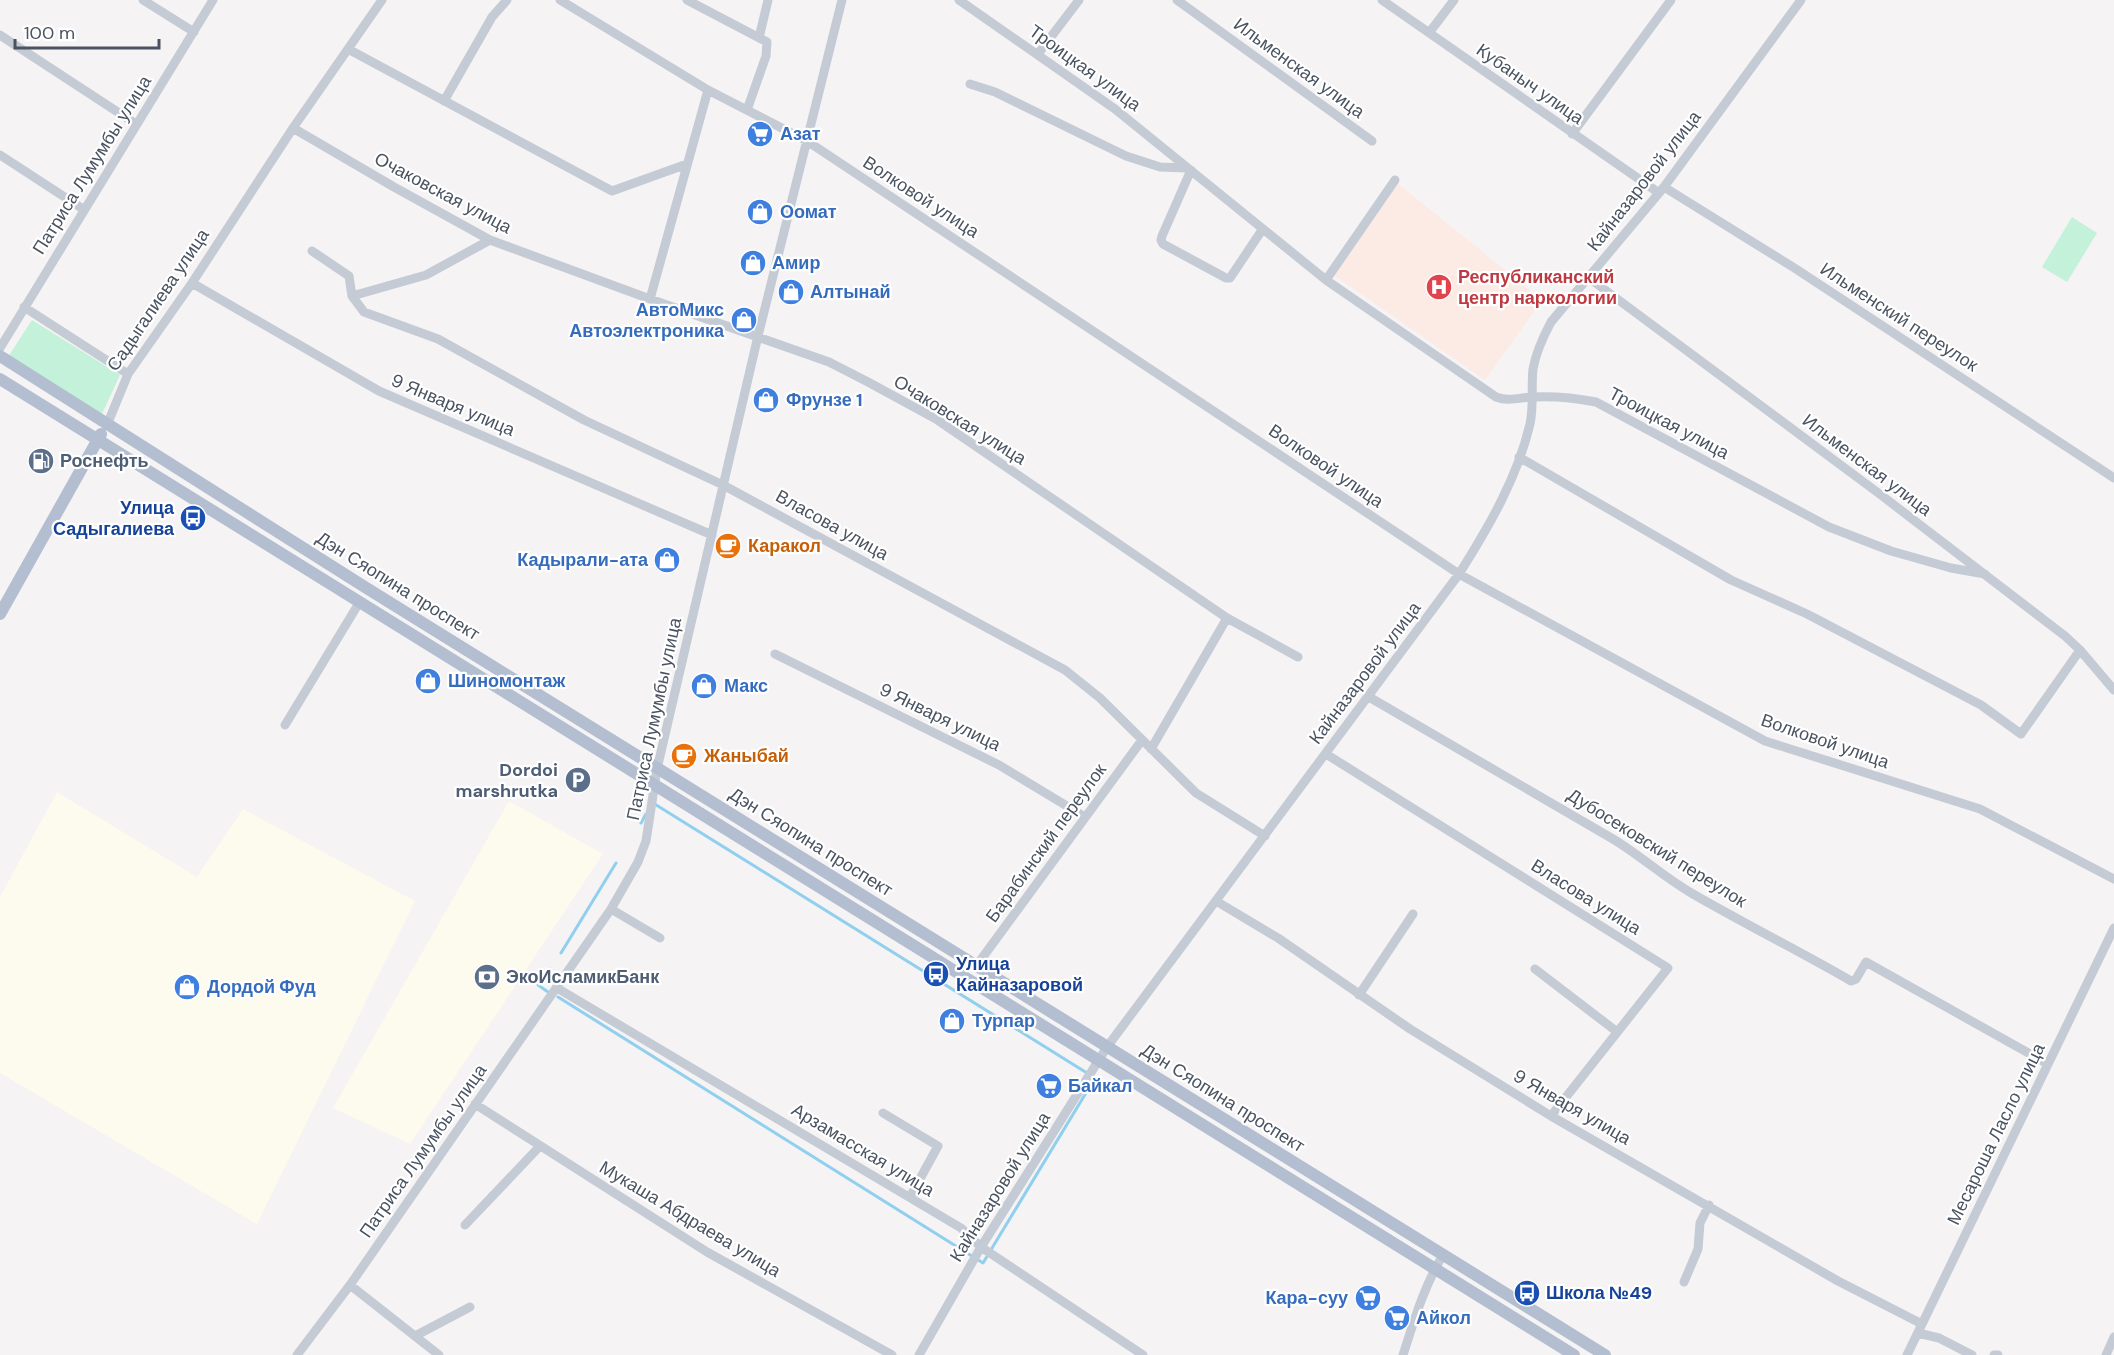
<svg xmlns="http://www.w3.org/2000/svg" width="2114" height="1355" font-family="'DM Sans',sans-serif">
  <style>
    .commercial { fill: #fdfaee }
    .medical { fill: #fceae5 }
    .green { fill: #c3f1da }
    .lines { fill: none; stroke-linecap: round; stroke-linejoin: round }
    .stream { stroke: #90cfee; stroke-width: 3 }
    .minor { stroke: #c4cbd4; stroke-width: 9 }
    .major { stroke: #b3bed1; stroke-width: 12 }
    .labels { text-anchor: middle; stroke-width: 4.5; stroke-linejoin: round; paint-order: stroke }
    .street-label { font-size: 18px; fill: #4a5361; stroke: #fff }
    .shop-label { font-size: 18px; font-weight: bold; fill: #366cbe; stroke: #fff; text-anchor: start }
    .health-label { font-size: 18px; font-weight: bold; fill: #be3a42; stroke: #fff; text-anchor: start }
    .service-label { font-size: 18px; font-weight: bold; fill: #4e5e75; stroke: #fff; text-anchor: start }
    .transit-label { font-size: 18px; font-weight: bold; fill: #164399; stroke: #fff; text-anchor: start }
    .food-label { font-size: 18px; font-weight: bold; fill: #c56008; stroke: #fff; text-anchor: start }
  </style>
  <rect width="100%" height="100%" fill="#f5f3f3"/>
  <path class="commercial" d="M 57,792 L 197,877 L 243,809 L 415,901 L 257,1224 L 0,1073 L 0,897 Z
    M 509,801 L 603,854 L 410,1144 L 333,1108 Z"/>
  <path class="medical" d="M 1397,183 L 1542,300 L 1485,380 L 1334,275 Z"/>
  <path class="green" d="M 2072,217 L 2097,233 L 2067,282 L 2042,267 Z
    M 32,320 L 120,375 L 102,414 L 8,357 Z"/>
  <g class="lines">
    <path class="stream" d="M 641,823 L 646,814
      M 561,953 L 616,863
      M 548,992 L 538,985 L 550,969
      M 558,997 L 983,1263 L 1095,1078 L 653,803"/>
    <path class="minor" d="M 143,0 L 194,32
      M 560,0 L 708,90 L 807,141 L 1459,574 L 1765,741 L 1980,809 L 2114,879
      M 687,0 L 767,42 L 766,56 L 747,110
      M 959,0 L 1115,109 L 1326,280 L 1496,397 C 1509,402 1521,397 1534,397 C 1555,396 1575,398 1596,402 L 1829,527 L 1891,551 L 1951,568 L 1985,574
      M 1177,0 L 1372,141
      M 1382,0 L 1659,193
      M 1429,33 L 1454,0
      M 0,35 L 136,124
      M 759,38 L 768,0
      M 348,49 L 612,191 L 687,164
      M 1038,54 L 1079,0
      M 970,84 L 995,92 L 1126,156 L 1160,167 L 1187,168
      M 444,101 L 492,17 L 507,0
      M 293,128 L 394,187 L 490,240 L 650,299 L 829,362 L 868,382 L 936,419 L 1227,618 L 1298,657
      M 1572,134 L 1671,0
      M 0,155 L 83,209
      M 1191,170 L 1162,236 L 1161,240 L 1163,244 L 1226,278 L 1230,278 L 1262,230
      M 1664,187 L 1796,269 L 2114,478
      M 312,251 L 349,276 L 352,296 L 364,312 L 438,339 L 584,420 L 723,485 L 1065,670 L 1100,698 L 1196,793 L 1265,836
      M 1589,278 L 1881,495 L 2065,636 L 2080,650 L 2114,690
      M 1326,280 L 1395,180
      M 192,283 L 379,391 L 712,535
      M 352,296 L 426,275 L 490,240
      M 650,299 L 708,90
      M 24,307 L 128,374
      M 0,348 L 213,0
      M 107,425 L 128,374 L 192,283 L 293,128 L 382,0
      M 1519,457 L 1731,580 L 1807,614 L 1981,705 L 2021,734 L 2080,650
      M 775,654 L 999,765 L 1085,817
      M 1369,697 L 1613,839 C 1641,856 1665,878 1693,894 C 1745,924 1799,951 1851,981 L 1856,979 L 1866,962 L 2048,1064
      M 285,725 L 359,603
      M 1151,749 L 1227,618
      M 1326,754 L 1668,968 L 1551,1116
      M 1216,901 L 1278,938 L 1410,1029 L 1551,1116 L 1838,1281 L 1922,1324
      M 611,909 L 660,938
      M 977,965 L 1142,740
      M 1535,969 L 1616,1031
      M 557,988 L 961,1228 L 981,1247 L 1143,1355
      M 1359,995 L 1413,914
      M 475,1104 L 707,1252 L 892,1355
      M 883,1113 L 938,1146 L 910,1197
      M 465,1225 L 540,1146
      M 1684,1282 L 1698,1249 L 1700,1223 L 1709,1205
      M 350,1285 L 439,1355
      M 1918,1333 L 1939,1338 L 1972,1355
      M 415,1336 L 470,1307
      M 297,1355 L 350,1285 L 611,909 L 638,862 L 646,841 L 657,769 L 758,336 L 842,0
      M 919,1355 L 981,1247 L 1107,1047 L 1459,574 C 1488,528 1517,479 1530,424 C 1534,406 1531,387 1533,369 C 1536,352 1543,337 1551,322 L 1664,187 L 1801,0
      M 1403,1355 C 1414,1321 1424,1286 1443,1255
      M 1907,1355 L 2114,928
      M 1994,1355 L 1998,1355
      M 2106,1355 L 2114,1337"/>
    <path class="major" d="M 0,356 L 368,589 L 1605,1355
      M 0,379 L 1574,1355
      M 0,614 L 101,434"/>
  </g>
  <defs>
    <symbol id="supermarket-disc" viewBox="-11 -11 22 22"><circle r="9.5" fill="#3f7fe0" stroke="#fff"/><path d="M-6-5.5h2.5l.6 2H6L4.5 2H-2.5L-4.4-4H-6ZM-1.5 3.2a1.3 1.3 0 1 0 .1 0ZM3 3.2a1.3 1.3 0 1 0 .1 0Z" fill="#fff"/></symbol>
    <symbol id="shop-disc" viewBox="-11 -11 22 22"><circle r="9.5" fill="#3f7fe0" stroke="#fff"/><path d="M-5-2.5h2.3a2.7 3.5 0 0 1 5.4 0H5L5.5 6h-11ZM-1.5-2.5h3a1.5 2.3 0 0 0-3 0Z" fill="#fff"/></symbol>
    <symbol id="hospital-disc" viewBox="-11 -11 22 22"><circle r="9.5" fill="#e0444e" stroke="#fff"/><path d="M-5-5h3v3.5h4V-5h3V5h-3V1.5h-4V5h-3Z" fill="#fff"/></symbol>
    <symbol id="fuel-disc" viewBox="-11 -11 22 22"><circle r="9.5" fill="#5c6f8a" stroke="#fff"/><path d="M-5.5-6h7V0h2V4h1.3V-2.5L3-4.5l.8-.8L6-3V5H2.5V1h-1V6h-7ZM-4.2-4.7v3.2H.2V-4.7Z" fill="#fff"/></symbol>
    <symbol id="bus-disc" viewBox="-11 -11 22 22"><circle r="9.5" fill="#1a4fb4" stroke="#fff"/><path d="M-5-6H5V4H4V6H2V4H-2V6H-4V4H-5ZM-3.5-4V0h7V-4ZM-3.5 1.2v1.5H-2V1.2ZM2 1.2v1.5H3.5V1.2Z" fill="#fff"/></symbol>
    <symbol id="cafe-disc" viewBox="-11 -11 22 22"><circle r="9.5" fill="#e8710a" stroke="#fff"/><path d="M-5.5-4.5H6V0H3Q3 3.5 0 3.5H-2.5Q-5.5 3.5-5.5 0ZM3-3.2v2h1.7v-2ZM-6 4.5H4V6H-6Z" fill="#fff"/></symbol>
    <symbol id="parking-disc" viewBox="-11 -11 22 22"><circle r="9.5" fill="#5c6f8a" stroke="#fff"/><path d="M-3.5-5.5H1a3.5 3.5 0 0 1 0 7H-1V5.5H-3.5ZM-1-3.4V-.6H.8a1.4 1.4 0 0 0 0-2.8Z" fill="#fff"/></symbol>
    <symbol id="bank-disc" viewBox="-11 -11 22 22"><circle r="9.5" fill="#5c6f8a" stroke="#fff"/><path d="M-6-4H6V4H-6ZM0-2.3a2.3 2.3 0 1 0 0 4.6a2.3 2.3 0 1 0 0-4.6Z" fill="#fff"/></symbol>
  </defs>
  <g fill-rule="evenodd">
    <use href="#supermarket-disc" x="745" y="119" width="30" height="30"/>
    <use href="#shop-disc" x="745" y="197" width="30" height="30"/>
    <use href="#shop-disc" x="738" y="248" width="30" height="30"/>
    <use href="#hospital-disc" x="1424" y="272" width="30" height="30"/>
    <use href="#shop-disc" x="776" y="277" width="30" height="30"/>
    <use href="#shop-disc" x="729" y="305" width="30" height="30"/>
    <use href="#shop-disc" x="751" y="385" width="30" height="30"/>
    <use href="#fuel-disc" x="26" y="446" width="30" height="30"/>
    <use href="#bus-disc" x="178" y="503" width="30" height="30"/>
    <use href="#cafe-disc" x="713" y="531" width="30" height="30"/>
    <use href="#shop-disc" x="652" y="545" width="30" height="30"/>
    <use href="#shop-disc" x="413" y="666" width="30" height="30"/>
    <use href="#shop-disc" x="689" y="671" width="30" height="30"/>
    <use href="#cafe-disc" x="669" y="741" width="30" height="30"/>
    <use href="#parking-disc" x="563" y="765" width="30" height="30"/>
    <use href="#bus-disc" x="921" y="959" width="30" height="30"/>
    <use href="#bank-disc" x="472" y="962" width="30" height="30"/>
    <use href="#shop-disc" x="172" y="972" width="30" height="30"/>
    <use href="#shop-disc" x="937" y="1006" width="30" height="30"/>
    <use href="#supermarket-disc" x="1034" y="1071" width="30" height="30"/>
    <use href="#bus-disc" x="1512" y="1278" width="30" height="30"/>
    <use href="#supermarket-disc" x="1353" y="1283" width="30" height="30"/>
    <use href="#supermarket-disc" x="1382" y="1303" width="30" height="30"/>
  </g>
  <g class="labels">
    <g class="street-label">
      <text transform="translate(1085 68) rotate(36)" y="6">Троицкая улица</text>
      <text transform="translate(1299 68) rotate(36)" y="6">Ильменская улица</text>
      <text transform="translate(1530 84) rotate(35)" y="6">Кубаныч улица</text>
      <text transform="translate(92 165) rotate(-58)" y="6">Патриса Лумумбы улица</text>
      <text transform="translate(1644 181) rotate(-52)" y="6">Кайназаровой улица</text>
      <text transform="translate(443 193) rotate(28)" y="6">Очаковская улица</text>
      <text transform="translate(921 197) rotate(33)" y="6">Волковой улица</text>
      <text transform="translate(158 300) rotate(-56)" y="6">Садыгалиева улица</text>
      <text transform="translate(1899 317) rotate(33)" y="6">Ильменский переулок</text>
      <text transform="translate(453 405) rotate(23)" y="6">9 Января улица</text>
      <text transform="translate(960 420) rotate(32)" y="6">Очаковская улица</text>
      <text transform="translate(1669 423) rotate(28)" y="6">Троицкая улица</text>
      <text transform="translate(1867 465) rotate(37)" y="6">Ильменская улица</text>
      <text transform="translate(1326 466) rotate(34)" y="6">Волковой улица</text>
      <text transform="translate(832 525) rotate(29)" y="6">Власова улица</text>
      <text transform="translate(398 586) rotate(32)" y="6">Дэн Сяопина проспект</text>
      <text transform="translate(1365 673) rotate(-53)" y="6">Кайназаровой улица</text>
      <text transform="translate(940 717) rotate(26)" y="6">9 Января улица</text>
      <text transform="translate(654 719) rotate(-78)" y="6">Патриса Лумумбы улица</text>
      <text transform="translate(1825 741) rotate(19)" y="6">Волковой улица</text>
      <text transform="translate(811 842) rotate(32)" y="6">Дэн Сяопина проспект</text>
      <text transform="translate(1046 843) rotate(-54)" y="6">Барабинский переулок</text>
      <text transform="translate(1657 848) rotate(32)" y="6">Дубосековский переулок</text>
      <text transform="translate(1586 897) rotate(32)" y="6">Власова улица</text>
      <text transform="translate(1223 1098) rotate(32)" y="6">Дэн Сяопина проспект</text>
      <text transform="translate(1572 1107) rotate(30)" y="6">9 Января улица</text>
      <text transform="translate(1996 1134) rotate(-64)" y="6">Месароша Ласло улица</text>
      <text transform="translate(863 1150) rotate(31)" y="6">Арзамасская улица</text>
      <text transform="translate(423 1151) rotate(-55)" y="6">Патриса Лумумбы улица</text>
      <text transform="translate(1000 1187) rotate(-58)" y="6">Кайназаровой улица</text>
      <text transform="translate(690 1219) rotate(31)" y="6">Мукаша Абдраева улица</text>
    </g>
    <g class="shop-label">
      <text x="780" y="140">Азат</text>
      <text x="780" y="218">Оомат</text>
      <text x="772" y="269">Амир</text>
      <text x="810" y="298">Алтынай</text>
      <text x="724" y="316" text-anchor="end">АвтоМикс<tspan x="724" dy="21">Автоэлектроника</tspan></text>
      <text x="786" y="406">Фрунзе 1</text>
      <text x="648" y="566" text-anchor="end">Кадырали-ата</text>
      <text x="448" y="687">Шиномонтаж</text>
      <text x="724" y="692">Макс</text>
      <text x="207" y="993">Дордой Фуд</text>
      <text x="972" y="1027">Турпар</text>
      <text x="1068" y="1092">Байкал</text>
      <text x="1348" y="1304" text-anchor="end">Кара-суу</text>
      <text x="1416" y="1324">Айкол</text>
    </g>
    <g class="health-label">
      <text x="1458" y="283">Республиканский<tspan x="1458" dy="21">центр наркологии</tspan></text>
    </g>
    <g class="service-label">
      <text x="60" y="467">Роснефть</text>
      <text x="558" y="776" text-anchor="end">Dordoi<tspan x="558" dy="21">marshrutka</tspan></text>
      <text x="506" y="983">ЭкоИсламикБанк</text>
    </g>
    <g class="transit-label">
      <text x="174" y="514" text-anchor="end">Улица<tspan x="174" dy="21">Садыгалиева</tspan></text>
      <text x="956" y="970">Улица<tspan x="956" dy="21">Кайназаровой</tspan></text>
      <text x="1546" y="1299">Школа №49</text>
    </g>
    <g class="food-label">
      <text x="748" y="552">Каракол</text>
      <text x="704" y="762">Жаныбай</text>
    </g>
  </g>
  <path d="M15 39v9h144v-9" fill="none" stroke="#4a5361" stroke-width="3"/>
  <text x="24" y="39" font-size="18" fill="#4a5361" stroke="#ffffff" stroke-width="4.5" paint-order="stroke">100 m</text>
</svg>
